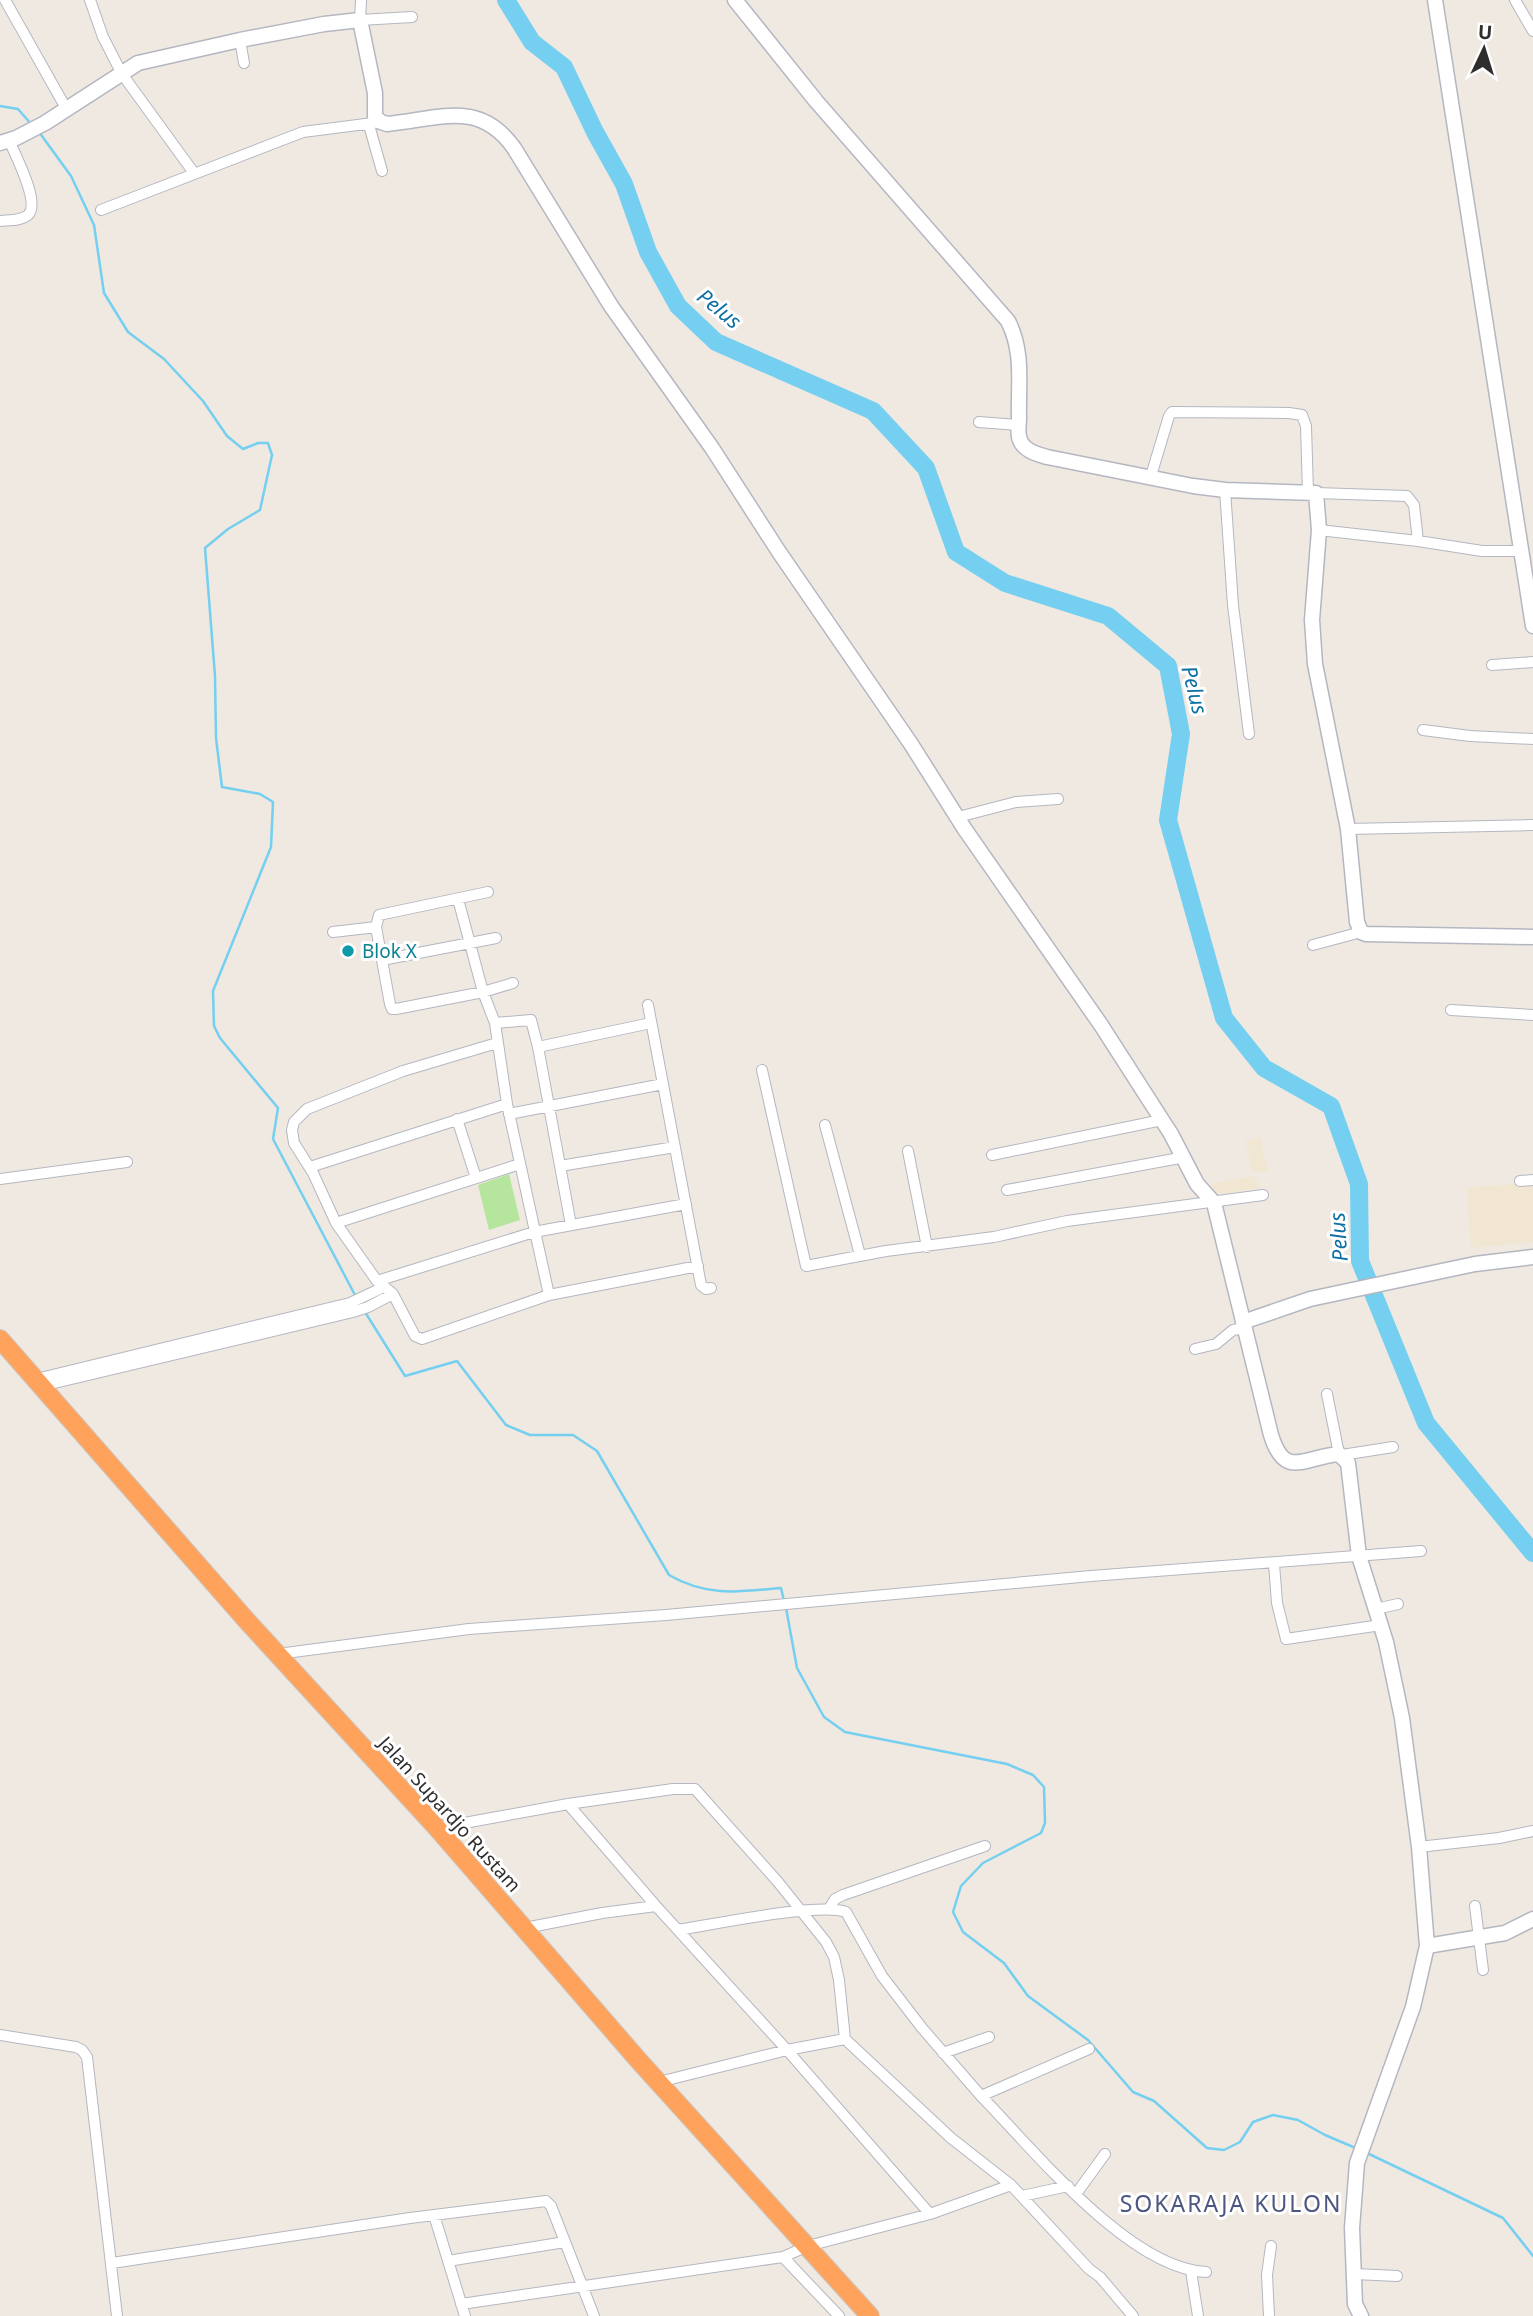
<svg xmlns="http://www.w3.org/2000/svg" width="1533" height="2316" font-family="'Noto Sans',sans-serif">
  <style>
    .education { fill: #f0e6d1 }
    .green { fill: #b6e59e }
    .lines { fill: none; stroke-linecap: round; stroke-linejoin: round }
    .stream { stroke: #75cff0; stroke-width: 2.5 }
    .river { stroke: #75cff0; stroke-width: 18 }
    .street-casing { stroke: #b4b7c1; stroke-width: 12 }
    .secondary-casing { stroke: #b4b7c1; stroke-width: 17 }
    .highway-casing { stroke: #c9c9c9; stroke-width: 20 }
    .street { stroke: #fff; stroke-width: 10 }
    .secondary { stroke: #fff; stroke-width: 14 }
    .highway { stroke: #ffa35c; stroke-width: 18 }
    .culture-dot { fill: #0f9aa8; stroke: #fff; stroke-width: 2.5 }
    .labels { text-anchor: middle; stroke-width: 6; stroke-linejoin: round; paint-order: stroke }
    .culture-label { font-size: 19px; fill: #0d838f; stroke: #fff; text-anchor: start }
    .street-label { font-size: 19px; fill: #2e2e2e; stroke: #fff }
    .water-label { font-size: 21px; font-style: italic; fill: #0d6fa3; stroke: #fff }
    .quarter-label { font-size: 23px; letter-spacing: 2px; fill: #4d5680; stroke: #fff }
  </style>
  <rect width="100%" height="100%" fill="#efe9e1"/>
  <path class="education" d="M 1260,1137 L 1268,1171 L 1252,1172 L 1246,1141 Z
    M 1255,1176 L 1260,1188 L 1215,1195 L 1211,1184 Z
    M 1533,1182 L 1533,1242 L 1471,1248 L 1467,1188 Z"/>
  <path class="green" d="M 509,1174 L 520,1220 L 489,1230 L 478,1185 Z"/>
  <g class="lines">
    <path class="stream" d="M 0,106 L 18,109 L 32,125
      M 39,132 L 71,176 L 94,225 L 104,293 L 128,332 L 164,359 L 203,401 L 227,436 L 243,449 L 258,443 L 268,443 L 272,455 L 260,510 L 228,529 L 205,548 L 215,676 L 216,738 L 222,787 L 260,794 L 273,802 L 271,847 L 213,991 L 214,1026 L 220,1038 L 278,1108 L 273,1139 L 356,1297
      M 365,1312 L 405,1376 L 457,1361 L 506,1425 L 530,1435 L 573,1435 L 597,1451 L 669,1575 C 707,1597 739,1592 781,1588 L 784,1601
      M 786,1608 L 797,1668 L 824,1717 L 845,1732 L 1007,1764 L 1033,1775 L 1044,1787 L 1045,1823 L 1041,1833 L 983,1863 L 961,1886 L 953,1912 L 963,1932 L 1004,1963 L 1028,1996 L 1088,2040 L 1133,2092 L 1154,2101 L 1207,2148 L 1224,2150 L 1240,2142 L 1253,2122 L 1273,2115 L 1298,2120 L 1325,2135 L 1358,2149
      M 1367,2153 L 1503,2218 L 1533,2256"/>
    <path class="river" d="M 506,0 L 532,42 L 564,67 L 595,132 L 624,184 L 648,252 L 678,306 L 716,342 L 873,411 L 926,468 L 956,552 L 1005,583 L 1108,616 L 1168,666 L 1181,734 L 1168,820 L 1224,1018 L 1264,1068 L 1331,1106 L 1359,1184 L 1360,1261 L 1426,1423 L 1533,1553"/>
    <defs>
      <path id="street" d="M 5,0 L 67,110
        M 90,0 L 103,37 L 122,74 L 194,173
        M 361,0 L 360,20 L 412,17
        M 1515,0 L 1533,31
        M 240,40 L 244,63
        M 369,125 L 382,171
        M 101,210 L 303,132 L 381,122
        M 0,221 C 8,220 21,221 28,215 C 41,203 15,155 9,140
        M 979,422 L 1019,425
        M 1150,479 L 1169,416 L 1172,412 L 1289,413 L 1302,415 L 1306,426 L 1308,493
        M 1225,490 L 1233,605 L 1249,734
        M 1316,493 L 1407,496 L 1414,505 L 1418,541
        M 1319,530 L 1418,541 L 1482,551 L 1522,551
        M 1492,665 L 1533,662
        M 1423,730 L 1470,736 L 1533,739
        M 958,817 L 1016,802 L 1058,799
        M 1348,829 L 1533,825
        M 488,892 L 379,915 L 376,927 L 390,1004 L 392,1009 L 396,1009 L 483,992 L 513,983
        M 458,899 L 483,992 L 495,1023
        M 333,932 L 376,927
        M 1313,945 L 1361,932
        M 382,960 L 496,938
        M 648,1005 L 701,1285 L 706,1289 L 711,1288
        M 1451,1010 L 1533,1015
        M 497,1043 L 403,1071 L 307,1109 L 294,1122 L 292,1130 L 294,1143 L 313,1173 L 336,1223 L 377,1281 L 393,1294 L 415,1336 L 422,1339 L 549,1295 L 698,1266
        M 538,1047 L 571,1225
        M 762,1070 L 806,1266 L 886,1251 L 994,1237 L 1067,1221 L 1263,1195
        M 509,1114 L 663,1084
        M 457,1119 L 476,1178
        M 825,1125 L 860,1255
        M 908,1151 L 927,1247
        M 992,1155 L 1162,1120
        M 560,1166 L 675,1147
        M 310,1167 L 507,1104
        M 0,1179 L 127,1162
        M 1520,1181 L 1533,1180
        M 1007,1190 L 1185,1157
        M 336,1223 L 520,1164
        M 377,1281 L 534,1232 L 686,1204
        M 549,1295 L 507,1104 L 495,1023 L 531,1020 L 538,1047 L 651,1023
        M 1195,1349 L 1216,1344 L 1233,1330 L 1245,1328
        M 36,1379 L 350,1303 L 384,1287
        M 42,1386 L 353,1312 L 368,1307 L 393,1294
        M 1327,1394 L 1339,1454
        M 1342,1455 L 1393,1447
        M 1274,1564 L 1277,1603 L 1286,1639 L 1381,1625
        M 1376,1609 L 1398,1604
        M 278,1654 L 469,1629 L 666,1615 L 1091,1576 L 1421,1551
        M 568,1804 L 673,1789 L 695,1789 L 778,1882 L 826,1942 L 834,1957 L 839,1980 L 845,2039 L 951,2138 L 1011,2185 L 1089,2269 L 1100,2277 L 1133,2316
        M 437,1828 L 568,1804 L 656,1906
        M 1419,1847 L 1499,1838 L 1533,1831
        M 1475,1906 L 1483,1970
        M 829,1909 L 835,1899 L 843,1895 L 985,1846
        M 525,1928 L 602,1913 L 656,1906 L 787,2050 L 930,2214
        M 678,1930 C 710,1925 820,1902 846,1912 L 882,1976 L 922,2028 L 981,2096 L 1089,2049
        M 0,2035 L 76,2047 L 82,2050 L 87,2057 L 117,2316
        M 943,2053 L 989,2037
        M 659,2082 L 787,2050 L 845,2039
        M 981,2096 C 1033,2149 1129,2269 1206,2272
        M 1076,2194 L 1105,2154
        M 1022,2196 L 1068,2186
        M 434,2215 L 465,2316
        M 783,2257 L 839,2316
        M 448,2261 L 565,2242
        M 112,2263 L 410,2218 L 546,2201 L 551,2206 L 594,2316
        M 1191,2271 L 1198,2316
        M 1355,2274 L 1397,2276
        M 461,2304 L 783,2257 L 808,2246 L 930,2214 L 1011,2185
        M 1269,2316 L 1267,2275 L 1271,2246"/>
      <path id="secondary" d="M 735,0 L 816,101 L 1008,321 C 1024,352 1018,384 1019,418 C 1019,424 1017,434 1020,440 C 1024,451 1037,454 1047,457 L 1193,486 L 1225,490 L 1316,493 L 1319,530 L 1312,620 L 1315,664 L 1348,829 L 1357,922 L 1361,932 L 1366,934 L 1533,937
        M 1435,0 L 1533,626
        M 0,143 L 16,138 L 45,123 L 138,63 L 240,40 L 324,24 L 360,20 L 375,93 L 375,117 L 381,122 L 387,124 C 439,119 479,99 514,148 L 611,306 L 712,448 L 779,552 L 911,744 L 964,828 L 1101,1025 L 1171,1134 L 1197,1184 L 1214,1203 L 1271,1435 C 1285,1480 1304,1457 1339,1454 L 1348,1463 L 1359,1556 L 1386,1642 L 1402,1718 L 1419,1847 L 1427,1946 L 1413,2007 L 1357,2163 L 1352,2228 L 1355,2304 L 1361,2316
        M 1243,1322 L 1310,1299 L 1475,1264 L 1533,1257
        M 1427,1946 L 1505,1933 L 1533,1919"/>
      <path id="highway" d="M 0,1339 L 247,1621 L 437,1828 L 640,2062 L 870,2316"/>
    </defs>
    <use href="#street" class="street-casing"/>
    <use href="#secondary" class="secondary-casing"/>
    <use href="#highway" class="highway-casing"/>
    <use href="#street" class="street"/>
    <use href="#secondary" class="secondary"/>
    <use href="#highway" class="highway"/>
  </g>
  <circle class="culture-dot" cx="348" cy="951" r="7"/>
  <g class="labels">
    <g class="culture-label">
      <text x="362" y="958">Blok X</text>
    </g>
    <g class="street-label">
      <text transform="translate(450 1814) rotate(48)" y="7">Jalan Supardjo Rustam</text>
    </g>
    <g class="water-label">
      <text transform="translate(719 309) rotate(39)" y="7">Pelus</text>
      <text transform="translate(1194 690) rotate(76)" y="7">Pelus</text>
      <text transform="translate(1339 1237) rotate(-94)" y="7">Pelus</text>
    </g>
    <g class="quarter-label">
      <text x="1231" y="2212">SOKARAJA KULON</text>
    </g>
  </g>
  <g transform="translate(1484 49) rotate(4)" stroke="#ffffff" stroke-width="5" paint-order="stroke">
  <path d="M0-5L12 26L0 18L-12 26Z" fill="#2e2e2e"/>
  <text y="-10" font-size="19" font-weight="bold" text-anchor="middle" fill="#2e2e2e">U</text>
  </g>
</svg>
